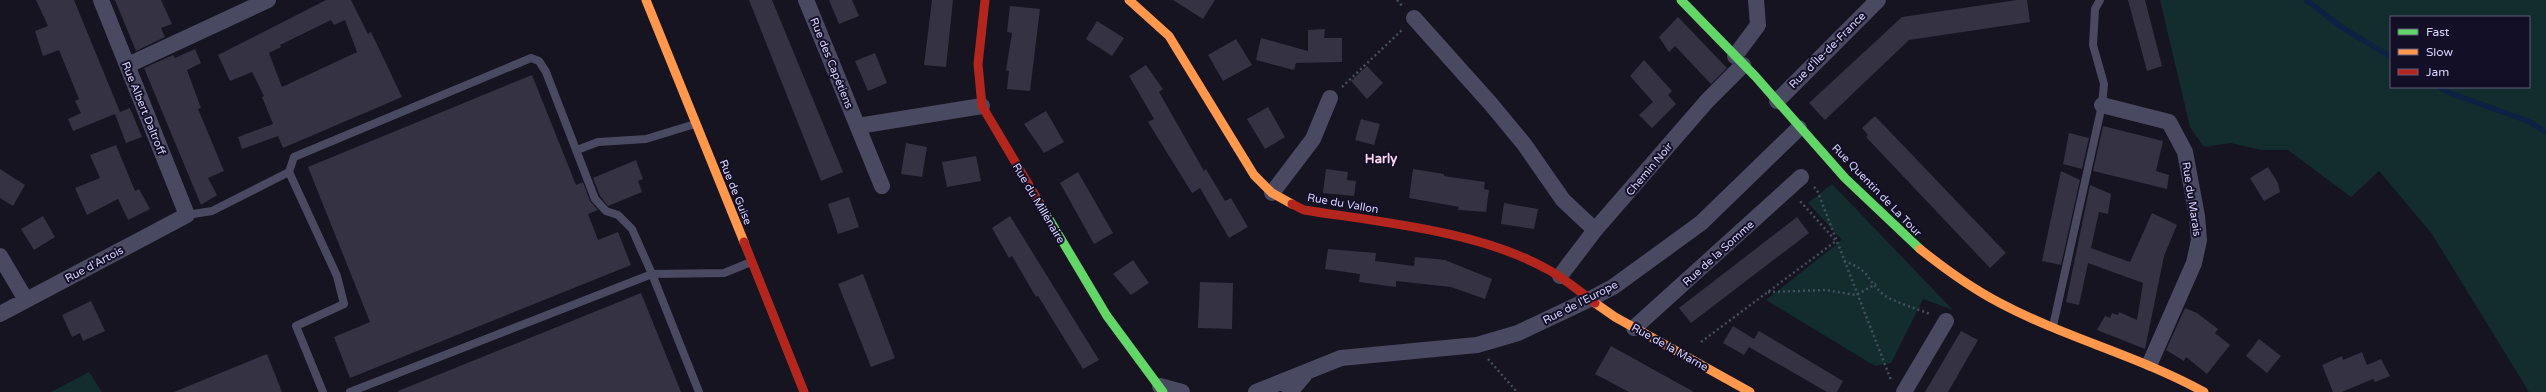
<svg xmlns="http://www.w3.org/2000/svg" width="2546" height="392" font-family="'Varela Round',sans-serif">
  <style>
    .green { fill: #132c2d; fill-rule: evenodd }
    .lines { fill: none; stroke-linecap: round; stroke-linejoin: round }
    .stream { stroke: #0d2144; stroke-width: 5.5 }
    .building { fill: #343243; fill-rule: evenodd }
    .path { stroke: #44505f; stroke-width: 2.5; stroke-dasharray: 2 3; stroke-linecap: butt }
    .lane { stroke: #4a4962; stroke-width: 8 }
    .street { stroke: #4a4962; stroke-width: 16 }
    .fast { stroke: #63d668; stroke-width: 9 }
    .slow { stroke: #ff974d; stroke-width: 9 }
    .jam { stroke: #b3261e; stroke-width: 9 }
    .labels { text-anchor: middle; stroke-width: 4; stroke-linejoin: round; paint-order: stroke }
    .street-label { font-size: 11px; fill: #d9d4ff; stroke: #130f26 }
    .quarter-label { font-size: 13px; font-weight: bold; fill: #ffd6f0; stroke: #130f26 }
  </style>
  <rect width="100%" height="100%" fill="#161421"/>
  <path class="green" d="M 2160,0 L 2546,0 L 2546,392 L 2529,392 L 2432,234 L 2379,171 L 2351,197 L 2288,150 L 2261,150 L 2231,143 L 2204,147 L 2190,127 ZM 2391,17 L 2529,17 L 2529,87 L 2391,87 Z
    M 1832,184 L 1953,310 L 1923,299 L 1891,363 L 1875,366 L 1766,300 L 1842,240 L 1808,203 Z
    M 89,372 L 102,392 L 51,392 Z"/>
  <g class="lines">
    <path class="stream" d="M 2306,0 L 2343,28 L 2391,57
      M 2440,87 L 2450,93 L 2528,121 L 2546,132"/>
  </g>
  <path class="building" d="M 36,0 L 74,0 L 120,112 L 73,131 L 68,119 L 81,113 L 75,101 L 79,99 L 59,50 L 43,56 L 35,31 L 48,26 Z
    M 115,0 L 161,0 L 172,24 L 161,28 L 165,37 L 136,51 Z
    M 326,0 L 351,0 L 368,34 L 371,32 L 402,97 L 283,148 L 278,136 L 242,149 L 238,137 L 273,124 L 262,97 L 264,96 L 252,72 L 230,81 L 218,55 ZM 331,20 L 334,25 L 345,20 L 357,52 L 282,87 L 269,53 L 281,47 L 280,45 Z
    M 749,0 L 772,0 L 843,172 L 821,181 Z
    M 829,0 L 852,0 L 859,16 L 839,24 Z
    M 932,0 L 953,0 L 946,67 L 924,65 Z
    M 1173,0 L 1215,0 L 1203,19 Z
    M 2017,0 L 2027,0 L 2030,22 L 1909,40 L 1825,120 L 1809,103 L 1902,17 Z
    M 2128,0 L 2145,0 L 2162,66 L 2147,71 Z
    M 1010,6 L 1040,9 L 1030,91 L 1007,89 L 1009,71 L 1006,70 L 1012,33 L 1007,32 Z
    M 1678,17 L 1727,68 L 1711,84 L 1675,46 L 1669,52 L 1659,37 Z
    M 1097,21 L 1124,38 L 1112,56 L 1086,39 Z
    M 1325,29 L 1324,38 L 1342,38 L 1342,62 L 1296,63 L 1294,70 L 1256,60 L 1261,38 L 1308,51 L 1308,30 Z
    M 1236,39 L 1252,65 L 1223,81 L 1208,55 Z
    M 195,49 L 201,63 L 187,70 L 201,108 L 198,109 L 224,171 L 208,178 L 217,195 L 201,205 L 144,68 L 173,55 L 175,58 Z
    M 875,53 L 887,83 L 868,91 L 855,61 Z
    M 1644,60 L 1672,91 L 1668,95 L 1676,104 L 1652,128 L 1639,115 L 1653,102 L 1630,76 Z
    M 1146,65 L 1163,89 L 1159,92 L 1204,171 L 1206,169 L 1225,201 L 1231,198 L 1248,227 L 1229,238 L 1200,188 L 1192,193 L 1148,122 L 1154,119 L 1129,76 Z
    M 1367,66 L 1383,83 L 1367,99 L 1351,81 Z
    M 532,75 L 576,185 L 583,182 L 590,201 L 598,210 L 588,214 L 598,240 L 618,232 L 631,265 L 350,378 L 334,337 L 370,322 L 308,167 Z
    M 1268,107 L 1285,137 L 1265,149 L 1247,119 Z
    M 130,108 L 142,137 L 126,143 L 115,114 Z
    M 1046,111 L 1064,142 L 1044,153 L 1024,124 Z
    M 1875,116 L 2006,253 L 1990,268 L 1866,137 L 1868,135 L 1862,128 Z
    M 1361,119 L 1380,124 L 1374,145 L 1355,140 Z
    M 2103,126 L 2163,141 L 2156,171 L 2169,175 L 2167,189 L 2093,171 Z
    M 2069,133 L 2089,138 L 2082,169 L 2063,164 Z
    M 906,143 L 927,147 L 922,177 L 901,174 Z
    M 116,145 L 135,191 L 139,189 L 150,209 L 128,220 L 118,199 L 87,215 L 75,188 L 100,178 L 90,155 Z
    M 976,156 L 981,181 L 947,187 L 942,162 Z
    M 636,160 L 643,179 L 638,181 L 642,192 L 608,206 L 600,196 L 593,178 Z
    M 2268,167 L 2278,183 L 2280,192 L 2264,201 L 2250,178 Z
    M 0,169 L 25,185 L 13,206 L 0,198 Z
    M 1326,169 L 1348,172 L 1347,180 L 1356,181 L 1354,196 L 1323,193 Z
    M 1413,169 L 1444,174 L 1444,176 L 1485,182 L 1484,189 L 1489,190 L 1486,212 L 1458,210 L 1459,207 L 1409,198 Z
    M 2061,171 L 2080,180 L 2061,265 L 2042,261 Z
    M 1078,172 L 1113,233 L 1094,244 L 1060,183 Z
    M 2090,185 L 2111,194 L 2108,214 L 2099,212 L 2091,248 L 2130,262 L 2152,213 L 2177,225 L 2164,256 L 2145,349 L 2097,330 L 2105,316 L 2110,318 L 2112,313 L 2118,315 L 2119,312 L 2137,320 L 2143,283 L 2088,263 L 2079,305 L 2066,302 Z
    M 849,197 L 859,227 L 838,234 L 828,204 Z
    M 1504,203 L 1538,209 L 1534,229 L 1501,224 Z
    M 43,216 L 55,237 L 34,250 L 21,229 Z
    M 1010,216 L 1099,360 L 1083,369 L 1038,296 L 1036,297 L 1012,256 L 1009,258 L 992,228 Z
    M 1797,217 L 1809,233 L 1691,323 L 1679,308 Z
    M 1328,249 L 1376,253 L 1375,261 L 1414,266 L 1415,257 L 1445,260 L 1492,279 L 1485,299 L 1451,287 L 1396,281 L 1396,287 L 1359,282 L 1360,274 L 1325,269 Z
    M 1133,260 L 1149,283 L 1131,295 L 1113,274 Z
    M 863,274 L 895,358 L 871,367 L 838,284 Z
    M 1200,282 L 1233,283 L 1232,329 L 1198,328 Z
    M 641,293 L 681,392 L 398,392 L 398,391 Z
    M 91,301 L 105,331 L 83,341 L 80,333 L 72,337 L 62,315 Z
    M 2185,308 L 2197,313 L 2218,329 L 2215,333 L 2230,345 L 2207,374 L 2186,357 L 2184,361 L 2166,350 Z
    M 1733,326 L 1754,339 L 1759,331 L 1843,381 L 1837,392 L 1827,392 L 1749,347 L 1744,355 L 1723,343 Z
    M 1961,331 L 1978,340 L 1948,392 L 1925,392 Z
    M 2259,339 L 2281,356 L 2267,373 L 2246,356 Z
    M 1611,346 L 1694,392 L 1629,392 L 1595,374 Z
    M 2362,352 L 2367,365 L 2381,359 L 2390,376 L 2375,382 L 2373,379 L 2342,392 L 2333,392 L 2322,365 L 2342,356 L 2343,360 Z
    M 267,354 L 282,392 L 174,392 Z"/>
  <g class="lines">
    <path class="path" d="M 1397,0 L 1403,7
      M 1342,87 L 1402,30
      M 1814,187 L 1817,190 L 1891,380
      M 1844,261 C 1872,271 1865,279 1884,295 C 1893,302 1918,309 1930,314
      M 1768,292 L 1826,290 L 1856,295 L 1876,284
      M 1701,342 L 1836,241 L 1800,201
      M 1488,359 L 1517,392"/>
    <path class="lane" d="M 577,150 L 598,142 L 646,139 L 695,124
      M 289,172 L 337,276 L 344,304 L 296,326 L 323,392
      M 187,215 L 212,211 L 289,172 L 294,157 L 531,58 L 539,61 L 546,72 L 595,199 L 606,211 L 618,215 L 632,229 L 652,274 L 699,392
      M 2053,326 L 2102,105 L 2104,84 L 2093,45 L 2095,9 L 2100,0
      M 350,392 L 652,274 L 724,273 L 751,262"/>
    <path class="street" d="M 806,0 L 882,186
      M 1414,18 L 1490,103 L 1524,144 L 1563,200 L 1595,230
      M 1735,56 L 1758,25 L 1756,0
      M 128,65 L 268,0
      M 1777,101 L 1878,0
      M 2102,105 L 2169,122 L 2185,152 L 2197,216 L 2199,240 L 2194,263 L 2150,363
      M 858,126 L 982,106
      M 1272,193 L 1313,139 L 1330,98
      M 0,256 L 26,300
      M 1560,276 L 1595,230 L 1707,101 L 1743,65
      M 0,314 L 187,215 L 101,0
      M 1634,328 L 1801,177
      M 1160,386 L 1182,392
      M 1256,392 L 1341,358 L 1477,345 L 1518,333 L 1592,298 L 1613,287 L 1701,223 L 1799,128
      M 1290,392 L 1307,372
      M 1904,392 L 1946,321"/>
    <path class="fast" d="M 1681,0 L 1755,76 L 1845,178 L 1920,249
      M 1039,202 L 1107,316 L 1163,392"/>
    <path class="slow" d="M 646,0 L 744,242
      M 1129,0 L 1169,36 L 1254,175 L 1272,193 L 1292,204
      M 1920,249 C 1945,269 1971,288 2000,303 C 2066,338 2139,356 2204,392
      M 1595,303 L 1615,317 L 1750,392"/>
    <path class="jam" d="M 985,0 L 978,64 L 982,106 L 1039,202
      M 1292,204 L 1304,210 C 1380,222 1478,231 1545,268 C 1563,277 1579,291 1595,303
      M 744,242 L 804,392"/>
  </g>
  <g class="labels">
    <g class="street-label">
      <text transform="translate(1827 50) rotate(-45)" y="4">Rue d'Île-de-France</text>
      <text transform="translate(832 63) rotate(68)" y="4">Rue des Capétiens</text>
      <text transform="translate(144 108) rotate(68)" y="4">Rue Albert Daltroff</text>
      <text transform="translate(1649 169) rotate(-50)" y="4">Chemin Noir</text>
      <text transform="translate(1877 190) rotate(46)" y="4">Rue Quentin de La Tour</text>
      <text transform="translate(736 192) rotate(68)" y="4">Rue de Guise</text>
      <text transform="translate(2192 199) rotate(81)" y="4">Rue du Marais</text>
      <text transform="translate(1039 203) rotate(59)" y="4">Rue du Millénaire</text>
      <text transform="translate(1343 203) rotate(10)" y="4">Rue du Vallon</text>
      <text transform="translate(1718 253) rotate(-42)" y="4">Rue de la Somme</text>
      <text transform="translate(94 264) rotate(-28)" y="4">Rue d'Artois</text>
      <text transform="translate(1580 302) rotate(-27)" y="4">Rue de l'Europe</text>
      <text transform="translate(1670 347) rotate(29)" y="4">Rue de la Marne</text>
    </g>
    <g class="quarter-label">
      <text x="1381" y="163">Harly</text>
    </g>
  </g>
  <rect x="2390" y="16" width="140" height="72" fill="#130f26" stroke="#625e7d"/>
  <rect x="2398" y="29" width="20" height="6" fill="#63d668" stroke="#625e7d"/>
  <text x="2426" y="36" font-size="12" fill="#d9d4ff">Fast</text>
  <rect x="2398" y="49" width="20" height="6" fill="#ff974d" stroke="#625e7d"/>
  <text x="2426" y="56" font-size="12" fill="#d9d4ff">Slow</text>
  <rect x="2398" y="69" width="20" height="6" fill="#b3261e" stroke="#625e7d"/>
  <text x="2426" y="76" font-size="12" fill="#d9d4ff">Jam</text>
</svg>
